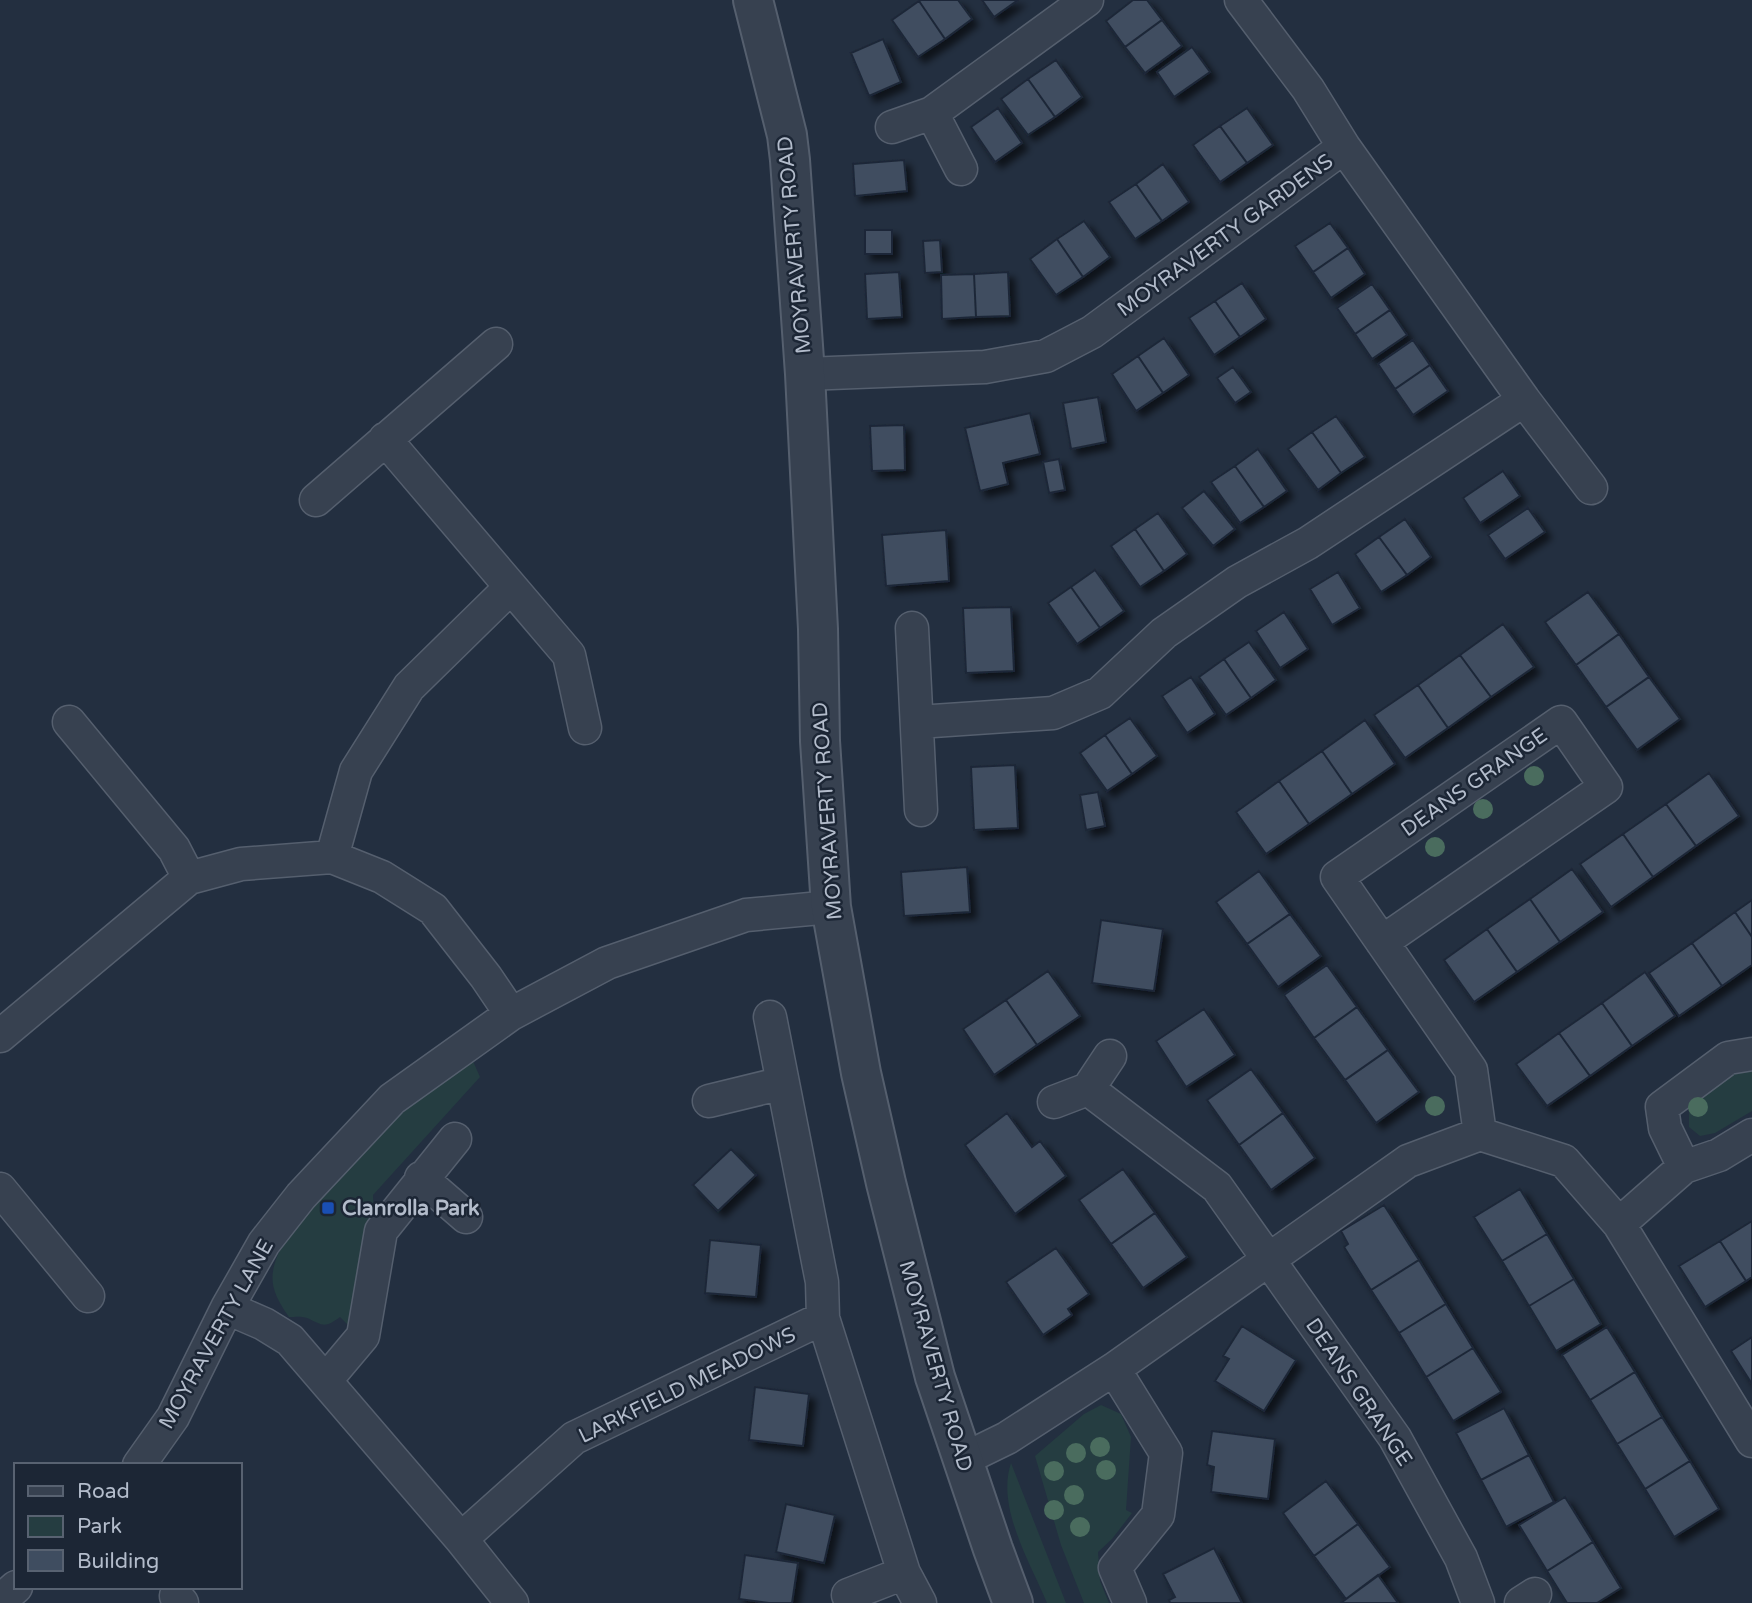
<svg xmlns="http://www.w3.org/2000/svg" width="1752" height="1603" font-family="'Varela Round',sans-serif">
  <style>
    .green { fill: #253d41 }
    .building { fill: #3f4d60; stroke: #1e2837; stroke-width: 2; filter: url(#shadow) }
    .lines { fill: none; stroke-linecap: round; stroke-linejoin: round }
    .minor-casing { stroke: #555f6e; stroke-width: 35 }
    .tertiary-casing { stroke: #555f6e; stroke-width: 42 }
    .minor { stroke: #374150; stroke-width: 32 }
    .tertiary { stroke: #374150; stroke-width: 38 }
    .tree { fill: #4a6c5e }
    .transit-dot { fill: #1a4fb4; stroke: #1c2635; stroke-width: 2.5 }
    .labels { text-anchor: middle; stroke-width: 5; stroke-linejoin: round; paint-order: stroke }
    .street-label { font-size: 21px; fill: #b3bccb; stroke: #1c2635 }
    .poi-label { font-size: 21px; font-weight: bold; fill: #b3bccb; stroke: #1c2635; text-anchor: start }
  </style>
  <defs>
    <filter id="shadow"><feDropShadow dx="6" dy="6" stdDeviation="3.5" flood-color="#0009"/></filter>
  </defs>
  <rect width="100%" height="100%" fill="#232f40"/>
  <path class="green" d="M 469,1052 L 480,1077 L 373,1195 C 375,1232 362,1291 348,1325 L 340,1317 C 324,1329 323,1325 307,1318 C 302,1316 294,1317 289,1317 C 267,1286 268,1272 286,1238 L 375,1133 Z
    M 1752,1065 L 1752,1111 L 1715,1133 L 1700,1136 L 1689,1127 L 1689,1107 C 1704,1089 1728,1071 1752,1065 Z
    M 1101,1405 L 1121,1414 L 1131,1437 L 1126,1510 L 1132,1513 L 1112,1539 L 1098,1552 L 1100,1581 L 1109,1603 L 1084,1603 L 1061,1545 L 1035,1456 L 1084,1414 Z
    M 1011,1463 L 1066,1603 L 1047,1603 C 1030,1562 996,1507 1011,1463 Z"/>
  <path class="building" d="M 921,0 L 958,0 L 972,19 L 945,39 L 919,1 Z
    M 982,0 L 1018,0 L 994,17 Z
    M 1133,0 L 1147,0 L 1162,20 L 1125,47 L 1106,21 Z
    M 919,1 L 945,39 L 918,57 L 892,20 Z
    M 1162,20 L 1182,46 L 1145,73 L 1125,47 Z
    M 883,39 L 901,82 L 869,96 L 851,53 Z
    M 1192,47 L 1210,72 L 1174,97 L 1157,72 Z
    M 1056,60 L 1082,97 L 1055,117 L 1028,79 Z
    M 1028,79 L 1055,117 L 1028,135 L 1001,99 Z
    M 998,108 L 1022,143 L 995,162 L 971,127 Z
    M 1247,108 L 1273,145 L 1247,163 L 1220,126 Z
    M 1220,126 L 1247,163 L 1220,182 L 1193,145 Z
    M 904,160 L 907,191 L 855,196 L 853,164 Z
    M 1163,164 L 1189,202 L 1162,221 L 1136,184 Z
    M 1136,184 L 1162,221 L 1135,239 L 1109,202 Z
    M 1084,221 L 1110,257 L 1083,277 L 1057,239 Z
    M 1330,223 L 1348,248 L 1313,272 L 1295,246 Z
    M 865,230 L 892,230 L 892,254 L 865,254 Z
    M 1057,239 L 1083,277 L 1056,295 L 1030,259 Z
    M 940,240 L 942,272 L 925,273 L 923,241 Z
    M 1348,248 L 1365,274 L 1331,298 L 1313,272 Z
    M 899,272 L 902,317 L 867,319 L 865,274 Z
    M 1008,272 L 1010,316 L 976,317 L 974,274 Z
    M 974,274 L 976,317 L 942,319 L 941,275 Z
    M 1242,283 L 1266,319 L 1240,337 L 1215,301 Z
    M 1372,284 L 1390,310 L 1355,334 L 1337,308 Z
    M 1215,301 L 1240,337 L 1214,355 L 1189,318 Z
    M 1390,310 L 1407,335 L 1372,359 L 1355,334 Z
    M 1164,338 L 1189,375 L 1163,393 L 1138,356 Z
    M 1413,340 L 1430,365 L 1395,389 L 1378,364 Z
    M 1138,356 L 1163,393 L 1136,411 L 1112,374 Z
    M 1430,365 L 1448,391 L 1413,415 L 1395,389 Z
    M 1233,367 L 1251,392 L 1235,403 L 1217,378 Z
    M 1098,397 L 1106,442 L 1071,449 L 1063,403 Z
    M 1030,413 L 1040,454 L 1003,463 L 1008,484 L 980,491 L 965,428 Z
    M 1336,416 L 1365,457 L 1341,473 L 1312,432 Z
    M 904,425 L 905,470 L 872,471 L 870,426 Z
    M 1312,432 L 1341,473 L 1318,490 L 1288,449 Z
    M 1258,449 L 1287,491 L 1264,507 L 1235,466 Z
    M 1059,459 L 1065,490 L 1049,493 L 1043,462 Z
    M 1235,466 L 1264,507 L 1240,523 L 1211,482 Z
    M 1503,471 L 1520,496 L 1480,523 L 1463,498 Z
    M 1204,491 L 1235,529 L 1213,546 L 1182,508 Z
    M 1528,508 L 1545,532 L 1505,559 L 1488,535 Z
    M 1158,513 L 1187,554 L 1164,571 L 1135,529 Z
    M 1405,519 L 1431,557 L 1407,575 L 1379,537 Z
    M 1135,529 L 1164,571 L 1140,587 L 1111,546 Z
    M 946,530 L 949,581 L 886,586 L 882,535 Z
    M 1379,537 L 1407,575 L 1381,592 L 1355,554 Z
    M 1095,570 L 1124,611 L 1100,628 L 1071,587 Z
    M 1338,572 L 1360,608 L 1332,625 L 1310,589 Z
    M 1071,587 L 1100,628 L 1077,644 L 1048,603 Z
    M 1588,592 L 1619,634 L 1576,665 L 1545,622 Z
    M 1011,607 L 1014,671 L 966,673 L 963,608 Z
    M 1284,612 L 1308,649 L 1280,668 L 1256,631 Z
    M 1503,624 L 1534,667 L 1491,697 L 1460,655 Z
    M 1619,634 L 1649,677 L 1606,707 L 1576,665 Z
    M 1249,642 L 1276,680 L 1251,698 L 1224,659 Z
    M 1460,655 L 1491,697 L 1448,728 L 1418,685 Z
    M 1224,659 L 1251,698 L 1226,715 L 1199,677 Z
    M 1191,677 L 1215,714 L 1187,733 L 1162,696 Z
    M 1649,677 L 1680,719 L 1637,750 L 1606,707 Z
    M 1418,685 L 1448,728 L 1405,758 L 1374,715 Z
    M 1130,718 L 1157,756 L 1132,774 L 1105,735 Z
    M 1365,720 L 1395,764 L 1352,794 L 1322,751 Z
    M 1105,735 L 1132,774 L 1107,791 L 1080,753 Z
    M 1322,751 L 1352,794 L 1309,824 L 1279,781 Z
    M 1015,765 L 1018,828 L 974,830 L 971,767 Z
    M 1709,773 L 1739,816 L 1696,846 L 1666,804 Z
    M 1279,781 L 1309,824 L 1266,854 L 1236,812 Z
    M 1098,792 L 1105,826 L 1086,830 L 1080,795 Z
    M 1666,804 L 1696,846 L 1653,877 L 1623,834 Z
    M 1623,834 L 1653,877 L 1611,907 L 1580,864 Z
    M 967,867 L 970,912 L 904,916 L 901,872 Z
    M 1572,869 L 1603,912 L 1560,942 L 1530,899 Z
    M 1259,871 L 1290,914 L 1247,944 L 1216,902 Z
    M 1530,899 L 1560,942 L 1517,972 L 1487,929 Z
    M 1752,900 L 1752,937 L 1735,912 Z
    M 1735,912 L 1752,937 L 1752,965 L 1722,986 L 1692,943 Z
    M 1290,914 L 1321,956 L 1278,987 L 1247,944 Z
    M 1101,920 L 1163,929 L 1154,991 L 1092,983 Z
    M 1487,929 L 1517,972 L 1474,1002 L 1444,960 Z
    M 1692,943 L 1722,986 L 1679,1016 L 1649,973 Z
    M 1327,965 L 1357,1007 L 1314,1038 L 1284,995 Z
    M 1048,971 L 1080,1016 L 1037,1045 L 1006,1000 Z
    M 1645,972 L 1675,1016 L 1632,1046 L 1602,1003 Z
    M 1006,1000 L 1037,1045 L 994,1075 L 963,1029 Z
    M 1602,1003 L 1632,1046 L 1590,1076 L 1559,1033 Z
    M 1357,1007 L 1388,1050 L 1345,1080 L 1314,1038 Z
    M 1204,1009 L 1235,1055 L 1186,1087 L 1156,1041 Z
    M 1559,1033 L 1590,1076 L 1547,1106 L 1516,1064 Z
    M 1388,1050 L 1419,1092 L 1376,1123 L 1345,1080 Z
    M 1251,1069 L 1283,1113 L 1239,1145 L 1207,1100 Z
    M 1007,1113 L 1032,1147 L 1040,1141 L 1066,1176 L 1015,1214 L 965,1145 Z
    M 1283,1113 L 1315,1158 L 1271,1190 L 1239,1145 Z
    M 731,1149 L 756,1175 L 718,1211 L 693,1185 Z
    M 1123,1169 L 1155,1213 L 1111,1244 L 1079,1200 Z
    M 1520,1189 L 1547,1234 L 1502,1261 L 1474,1217 Z
    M 1384,1205 L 1419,1260 L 1371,1290 L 1344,1247 L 1348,1244 L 1341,1231 Z
    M 1155,1213 L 1187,1257 L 1143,1288 L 1111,1244 Z
    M 1752,1221 L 1752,1277 L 1746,1281 L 1720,1241 Z
    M 1547,1234 L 1574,1279 L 1529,1306 L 1502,1261 Z
    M 710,1240 L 761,1245 L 756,1297 L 705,1293 Z
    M 1720,1241 L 1746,1281 L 1705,1307 L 1679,1266 Z
    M 1056,1248 L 1089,1294 L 1068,1309 L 1072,1315 L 1043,1335 L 1006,1282 Z
    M 1419,1260 L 1446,1304 L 1399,1333 L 1371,1290 Z
    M 1574,1279 L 1601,1324 L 1556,1351 L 1529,1306 Z
    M 1446,1304 L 1473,1348 L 1426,1377 L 1399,1333 Z
    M 1242,1326 L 1296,1360 L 1264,1411 L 1215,1381 L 1229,1359 L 1223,1356 Z
    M 1607,1327 L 1635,1372 L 1590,1400 L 1562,1355 Z
    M 1752,1337 L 1752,1384 L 1731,1351 Z
    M 1473,1348 L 1501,1392 L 1453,1421 L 1426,1377 Z
    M 1635,1372 L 1662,1417 L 1617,1444 L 1590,1400 Z
    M 755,1387 L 809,1394 L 803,1446 L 749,1440 Z
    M 1504,1408 L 1529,1455 L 1481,1480 L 1456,1433 Z
    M 1662,1417 L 1690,1461 L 1645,1489 L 1617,1444 Z
    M 1212,1431 L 1275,1439 L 1268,1499 L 1211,1492 L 1214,1467 L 1207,1465 Z
    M 1529,1455 L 1554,1502 L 1506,1527 L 1481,1480 Z
    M 1690,1461 L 1719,1509 L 1674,1537 L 1645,1489 Z
    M 1326,1481 L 1358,1524 L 1314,1556 L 1283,1513 Z
    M 1565,1497 L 1593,1542 L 1547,1571 L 1519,1525 Z
    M 786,1504 L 835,1515 L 824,1563 L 776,1552 Z
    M 1358,1524 L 1390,1567 L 1346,1599 L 1314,1556 Z
    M 1593,1542 L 1621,1588 L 1597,1603 L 1567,1603 L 1547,1571 Z
    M 1214,1548 L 1242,1603 L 1170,1603 L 1169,1600 L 1175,1597 L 1163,1574 Z
    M 745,1555 L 798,1563 L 792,1603 L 769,1603 L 739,1599 Z
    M 1378,1575 L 1398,1603 L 1341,1603 L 1346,1599 Z"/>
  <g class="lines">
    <defs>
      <path id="minor" d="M 1241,0 L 1308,89 L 1344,147 L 1524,400 L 1591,488
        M 932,113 L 961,169
        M 892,127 L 932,113 L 1087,0
        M 805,374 L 985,367 L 1046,356 L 1092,332 L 1344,147
        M 385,439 L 569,655 L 585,728
        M 316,500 L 496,344
        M 912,628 L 921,810
        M 69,722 L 174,849 L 189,878
        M 918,722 L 1053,713 L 1100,693 L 1164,633 L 1237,582 L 1308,543 L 1524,400
        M 332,857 L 356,771 L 409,687 L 511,587
        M 1382,942 L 1606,787 L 1561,722 L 1337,877 L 1471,1070 L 1480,1134
        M 770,1017 L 822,1282 L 823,1318 L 904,1573 L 920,1603
        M 0,1036 L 189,878 L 241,864 L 332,857 L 382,877 L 433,909 L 486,977 L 511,1014
        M 1088,1089 L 1217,1187 L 1395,1438 L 1461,1558 L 1478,1603
        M 709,1101 L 783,1083
        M 1054,1102 L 1088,1089 L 1110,1056
        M 1684,1167 L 1665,1128 L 1662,1107 L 1728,1058 L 1752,1054
        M 421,1178 L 466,1217
        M 0,1189 L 88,1296
        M 1619,1224 L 1684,1167 L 1719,1155 L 1752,1135
        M 227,1308 L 264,1324 L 290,1340 L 461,1539 L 512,1603
        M 1114,1369 L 1166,1453 L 1158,1515 L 1115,1568 L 1130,1603
        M 326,1380 L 363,1336 L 381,1231 L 455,1139
        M 962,1460 L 1007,1438 L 1114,1369 L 1408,1161 L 1480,1134 L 1564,1161 L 1619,1224 L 1752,1441
        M 139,1465 L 173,1417 L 227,1308 L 264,1243 L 301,1196 L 392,1099 L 511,1014 L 607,963 L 746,915 L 831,907
        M 461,1539 L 574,1438 L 823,1318
        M 848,1595 L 904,1573
        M 176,1596 L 182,1603
        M 0,1601 L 16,1587
        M 1521,1603 L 1535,1594"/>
      <path id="tertiary" d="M 753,0 L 787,135 L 790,160 L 805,374 L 818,629 L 820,741 L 831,907 L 861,1073 L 886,1183 L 935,1377 L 993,1549 L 1013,1603"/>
    </defs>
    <use href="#minor" class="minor-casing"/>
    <use href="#tertiary" class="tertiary-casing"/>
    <use href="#minor" class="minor"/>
    <use href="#tertiary" class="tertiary"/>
  </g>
  <g class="tree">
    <circle cx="1534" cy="776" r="10"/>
    <circle cx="1483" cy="809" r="10"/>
    <circle cx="1435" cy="847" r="10"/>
    <circle cx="1435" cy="1106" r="10"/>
    <circle cx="1698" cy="1107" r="10"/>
    <circle cx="1100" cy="1447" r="10"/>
    <circle cx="1076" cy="1453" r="10"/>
    <circle cx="1106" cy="1470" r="10"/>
    <circle cx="1054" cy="1471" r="10"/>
    <circle cx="1074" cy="1495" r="10"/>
    <circle cx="1054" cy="1510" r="10"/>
    <circle cx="1080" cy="1527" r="10"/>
  </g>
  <rect class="transit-dot" x="321" y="1201" width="14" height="14" rx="3.5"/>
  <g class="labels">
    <g class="street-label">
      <text transform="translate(1225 235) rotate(-36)" y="7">MOYRAVERTY GARDENS</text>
      <text transform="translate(794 245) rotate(-95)" y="7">MOYRAVERTY ROAD</text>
      <text transform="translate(1474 782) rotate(-35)" y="7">DEANS GRANGE</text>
      <text transform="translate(827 811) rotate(-94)" y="7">MOYRAVERTY ROAD</text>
      <text transform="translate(216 1334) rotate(-61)" y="7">MOYRAVERTY LANE</text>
      <text transform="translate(936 1366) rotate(74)" y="7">MOYRAVERTY ROAD</text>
      <text transform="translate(687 1385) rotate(-26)" y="7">LARKFIELD MEADOWS</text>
      <text transform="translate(1359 1392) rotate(56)" y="7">DEANS GRANGE</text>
    </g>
    <g class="poi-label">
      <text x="342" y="1215">Clanrolla Park</text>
    </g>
  </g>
  <rect x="14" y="1463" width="228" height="126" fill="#1c2635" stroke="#586271" stroke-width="2"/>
  <rect x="28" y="1486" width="35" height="10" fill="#374150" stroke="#586271" stroke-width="2"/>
  <text x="77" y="1498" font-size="21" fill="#b3bccb">Road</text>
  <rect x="28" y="1516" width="35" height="21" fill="#253d41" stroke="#586271" stroke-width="2"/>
  <text x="77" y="1533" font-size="21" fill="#b3bccb">Park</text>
  <rect x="28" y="1550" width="35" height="21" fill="#3f4d60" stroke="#586271" stroke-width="2"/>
  <text x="77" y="1568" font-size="21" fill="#b3bccb">Building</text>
</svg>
